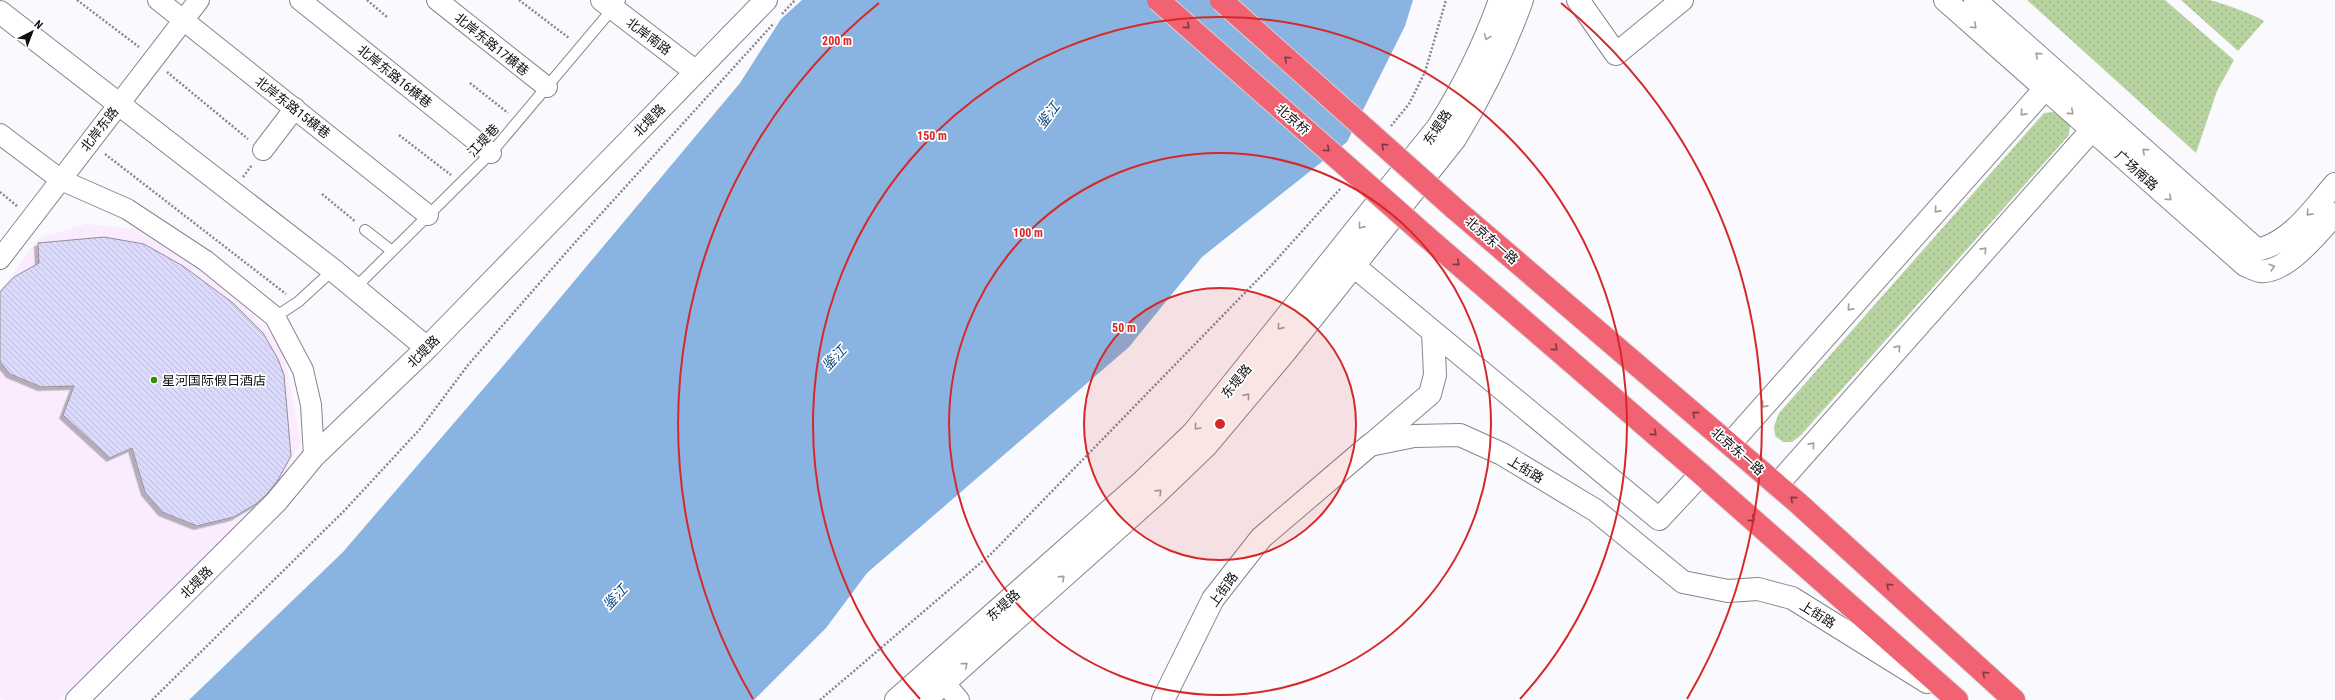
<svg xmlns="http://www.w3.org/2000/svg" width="2335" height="700" font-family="'Roboto Condensed','Noto Sans SC',sans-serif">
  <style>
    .commercial { fill: #faebfe }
    .grass { fill: url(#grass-dots) }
    .water { fill: #89b3e0 }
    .building { fill: url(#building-back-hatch); stroke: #8f8f95; filter: url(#shadow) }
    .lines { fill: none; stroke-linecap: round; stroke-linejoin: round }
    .lane-casing { stroke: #86868c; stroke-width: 12 }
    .street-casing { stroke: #86868c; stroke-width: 22 }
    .secondary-casing { stroke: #86868c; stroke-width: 24 }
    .highway-casing { stroke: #d4d4d4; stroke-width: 24 }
    .path { stroke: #88888b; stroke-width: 2.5; stroke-dasharray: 2 2; stroke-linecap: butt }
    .lane { stroke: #fff; stroke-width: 10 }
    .street { stroke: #fff; stroke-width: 20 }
    .secondary { stroke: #fff; stroke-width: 22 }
    .highway { stroke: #f16273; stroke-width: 22 }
    .highway-bridge-casing { stroke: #d4d4d4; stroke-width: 24; stroke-linecap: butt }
    .highway-bridge { stroke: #f16273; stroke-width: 22 }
    .oneway { stroke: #803842 }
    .oneway2 { stroke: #9f9fa0 }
    .ring { fill: none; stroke: #d62828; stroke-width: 2 }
    .poi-dot { fill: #338f02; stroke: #fff; stroke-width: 1.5 }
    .labels { text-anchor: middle; stroke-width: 3.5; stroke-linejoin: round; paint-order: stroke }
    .street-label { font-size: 13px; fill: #0f0f11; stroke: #fff }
    .poi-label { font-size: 13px; fill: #0f0f11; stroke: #fff; text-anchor: start }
    .water-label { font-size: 14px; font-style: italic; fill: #07467d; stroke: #fff }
    .centre { fill: #d62828; stroke: #fff; stroke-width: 2 }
    .ring-label { font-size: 12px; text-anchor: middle; font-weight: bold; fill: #d62828; stroke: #fff; stroke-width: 3.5; stroke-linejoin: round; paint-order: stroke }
  </style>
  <defs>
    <pattern id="grass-dots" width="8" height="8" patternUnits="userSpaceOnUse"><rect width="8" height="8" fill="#b7d3a0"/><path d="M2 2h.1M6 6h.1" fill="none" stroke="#9cb489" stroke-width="1.8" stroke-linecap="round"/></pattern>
    <pattern id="building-back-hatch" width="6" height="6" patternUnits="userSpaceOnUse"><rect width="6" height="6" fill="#dbdafd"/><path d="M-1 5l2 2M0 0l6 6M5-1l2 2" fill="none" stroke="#bbbad8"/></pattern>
    <filter id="shadow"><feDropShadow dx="-3.5" dy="3.5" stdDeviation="0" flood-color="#0004"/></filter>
  </defs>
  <rect width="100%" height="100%" fill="#fafafe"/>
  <path class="commercial" d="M 86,224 L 144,230 L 229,289 L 283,348 L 301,442 L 274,495 L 59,700 L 5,700 L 0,698 L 0,292 L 39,238 Z"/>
  <path class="grass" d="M 2027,0 L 2165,0 L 2234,60 L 2217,91 L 2196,153 Z
    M 2181,0 C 2190,0 2200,0 2209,0 C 2220,2 2255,15 2264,21 L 2238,51 Z
    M 2053,112 L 2065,112 L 2070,125 L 2069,135 L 1801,435 L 1792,442 L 1783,442 L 1775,436 L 1774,426 L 1779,413 L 2044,113 Z"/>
  <path class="water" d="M 802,0 L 1413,0 L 1405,26 L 1347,142 L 1202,257 L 1129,347 L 867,573 L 826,628 L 754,700 L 189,700 L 343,552 L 509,359 L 740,83 L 781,19 Z"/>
  <path class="building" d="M 104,237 L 144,244 L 183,266 L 233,303 L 263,333 L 278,359 L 284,375 L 291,456 L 278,480 L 267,494 L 256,504 L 234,517 L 197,526 L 162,512 L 145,492 L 132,448 L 110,458 L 63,415 L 74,386 L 41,387 L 10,374 L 0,362 L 0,292 L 14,277 L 39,263 L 38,243 Z"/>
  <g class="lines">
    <defs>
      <path id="lane" d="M 365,230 L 392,251
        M 355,288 L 491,153 L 620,0
        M 275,317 L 298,302 L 333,270"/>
      <path id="street" d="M 158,0 L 428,215
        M 300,0 L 491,153
        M 437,0 L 547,87
        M 0,134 L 61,180 L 127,209 L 206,261 L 275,317 L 303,370 L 311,405 L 314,456
        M 263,150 L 295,108
        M 0,259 L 199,0
        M 934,671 L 959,700"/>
      <path id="secondary" d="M 602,0 L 696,72
        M 1578,0 L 1616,54 L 1682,0
        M 1945,0 L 2245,265 C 2250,267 2255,270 2260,271 C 2286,274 2320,231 2335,214
        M 1975,0 L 2255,248 L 2261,249 C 2293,240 2314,208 2335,184
        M 0,12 L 333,270 L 427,348
        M 1343,257 L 1659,519 L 1701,474
        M 1373,443 L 1430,394 L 1435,375 L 1433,332
        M 1730,444 L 2058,74
        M 1777,485 L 2105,115
        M 77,700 L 276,502 L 314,456 L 427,348 L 766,0
        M 896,700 L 1142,482 L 1193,433 L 1438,127 C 1464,86 1484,45 1500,0
        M 925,700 L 1155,495 L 1207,445 L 1286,351 L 1455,139 C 1483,93 1504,50 1522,0
        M 1163,700 L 1213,599 L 1261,538 L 1370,445 L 1414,436 L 1460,435 L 1502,454 L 1595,510 L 1683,582 L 1728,591 L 1758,589 L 1792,598 L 1927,682"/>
      <path id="highway" d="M 1455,209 L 1798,503 L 2014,700
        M 1428,238 L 1701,474 L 1957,700"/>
    </defs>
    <use href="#lane" class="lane-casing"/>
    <use href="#street" class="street-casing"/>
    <use href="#secondary" class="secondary-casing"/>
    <use href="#highway" class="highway-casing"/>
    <path class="path" d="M 77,0 L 139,47
      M 367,0 L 387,17
      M 519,0 L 569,38
      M 782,14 L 795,0
      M 167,72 L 248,139
      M 470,83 L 508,113
      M 1391,126 L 1409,104 L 1425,72 L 1446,0
      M 399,135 L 451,175
      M 105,154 L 286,294
      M 243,177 L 252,165
      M 0,192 L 17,206
      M 322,194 L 356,222
      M 152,700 L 344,511 L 420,429 L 468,365 L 571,247 L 774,23
      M 820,700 L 991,554 L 1269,268 L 1341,188"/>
    <use href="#lane" class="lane"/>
    <use href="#street" class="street"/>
    <use href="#secondary" class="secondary"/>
    <use href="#highway" class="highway"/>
    <defs>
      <path id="highway-bridge" d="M 1158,0 L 1428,238
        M 1221,0 L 1455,209"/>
    </defs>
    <use href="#highway-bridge" class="highway-bridge-casing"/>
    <use href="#highway-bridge" class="highway-bridge"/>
  </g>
  <defs><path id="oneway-chevron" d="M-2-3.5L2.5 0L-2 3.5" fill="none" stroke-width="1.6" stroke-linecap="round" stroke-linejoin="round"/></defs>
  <g class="oneway">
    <use href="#oneway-chevron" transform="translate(1187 26) rotate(41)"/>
    <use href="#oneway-chevron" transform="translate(1287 59) rotate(-138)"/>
    <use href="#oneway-chevron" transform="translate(1384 146) rotate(-138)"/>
    <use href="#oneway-chevron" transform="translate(1327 149) rotate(41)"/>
    <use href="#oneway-chevron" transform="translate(1457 263) rotate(41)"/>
    <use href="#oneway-chevron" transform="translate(1555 348) rotate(41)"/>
    <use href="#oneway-chevron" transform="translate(1695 414) rotate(-139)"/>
    <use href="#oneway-chevron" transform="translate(1654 433) rotate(41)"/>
    <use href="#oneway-chevron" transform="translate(1793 499) rotate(-139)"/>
    <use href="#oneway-chevron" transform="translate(1752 519) rotate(41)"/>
    <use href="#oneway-chevron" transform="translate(1889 586) rotate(-138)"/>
    <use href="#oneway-chevron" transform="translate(1985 674) rotate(-138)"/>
  </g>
  <g class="oneway2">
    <use href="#oneway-chevron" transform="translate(1974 26) rotate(42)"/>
    <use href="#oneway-chevron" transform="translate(1487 37) rotate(110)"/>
    <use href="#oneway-chevron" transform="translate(2038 55) rotate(-138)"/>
    <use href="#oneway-chevron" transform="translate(2071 112) rotate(41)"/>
    <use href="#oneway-chevron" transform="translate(2023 113) rotate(132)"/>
    <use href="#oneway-chevron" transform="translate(2145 151) rotate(-138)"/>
    <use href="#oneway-chevron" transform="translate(2169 198) rotate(42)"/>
    <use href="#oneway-chevron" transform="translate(1937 210) rotate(132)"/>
    <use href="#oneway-chevron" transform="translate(2309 213) rotate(132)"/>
    <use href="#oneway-chevron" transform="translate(1361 226) rotate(129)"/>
    <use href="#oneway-chevron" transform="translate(1984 250) rotate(-48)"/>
    <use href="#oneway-chevron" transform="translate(2272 267) rotate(-17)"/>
    <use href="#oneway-chevron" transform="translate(1850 308) rotate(132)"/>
    <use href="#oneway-chevron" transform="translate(1280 327) rotate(129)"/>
    <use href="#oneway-chevron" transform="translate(1898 348) rotate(-48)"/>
    <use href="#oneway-chevron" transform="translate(1247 396) rotate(-51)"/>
    <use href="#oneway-chevron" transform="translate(1764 405) rotate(132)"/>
    <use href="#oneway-chevron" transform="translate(1197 427) rotate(130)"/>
    <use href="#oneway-chevron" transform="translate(1812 445) rotate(-48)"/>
    <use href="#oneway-chevron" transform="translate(1159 492) rotate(-44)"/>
    <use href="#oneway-chevron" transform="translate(1062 578) rotate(-42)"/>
    <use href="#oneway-chevron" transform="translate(965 665) rotate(-42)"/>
  </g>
  <circle cx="1220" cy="424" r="136" fill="#d62828" fill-opacity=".12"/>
  <g class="ring">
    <circle cx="1220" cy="424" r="136"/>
    <circle cx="1220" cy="424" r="271"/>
    <path d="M920 699A407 407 0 1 1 1520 699"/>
    <path d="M753 699A542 542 0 0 1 879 3M1561 3A542 542 0 0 1 1687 699"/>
  </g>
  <circle class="poi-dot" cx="154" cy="380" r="4"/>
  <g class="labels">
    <g class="street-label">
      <text transform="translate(649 36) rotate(37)" y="5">北岸南路</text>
      <text transform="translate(492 44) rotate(39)" y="5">北岸东路17横巷</text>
      <text transform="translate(395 76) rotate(39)" y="5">北岸东路16横巷</text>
      <text transform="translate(293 107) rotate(38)" y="5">北岸东路15横巷</text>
      <text transform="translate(1293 119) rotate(41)" y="5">北京桥</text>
      <text transform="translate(649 120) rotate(-46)" y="5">北堤路</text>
      <text transform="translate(1437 127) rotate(-56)" y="5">东堤路</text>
      <text transform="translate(99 129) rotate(-52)" y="5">北岸东路</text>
      <text transform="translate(483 140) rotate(-47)" y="5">江堤巷</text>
      <text transform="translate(2137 170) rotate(42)" y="5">广场南路</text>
      <text transform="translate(1492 240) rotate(41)" y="5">北京东一路</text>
      <text transform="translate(423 351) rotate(-45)" y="5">北堤路</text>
      <text transform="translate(1236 381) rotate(-51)" y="5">东堤路</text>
      <text transform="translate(1738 451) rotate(41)" y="5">北京东一路</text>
      <text transform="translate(1526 469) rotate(31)" y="5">上街路</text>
      <text transform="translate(196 582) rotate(-45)" y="5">北堤路</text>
      <text transform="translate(1223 589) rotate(-54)" y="5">上街路</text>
      <text transform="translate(1003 605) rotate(-42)" y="5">东堤路</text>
      <text transform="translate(1818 614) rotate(32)" y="5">上街路</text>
    </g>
    <g class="poi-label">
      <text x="162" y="385">星河国际假日酒店</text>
    </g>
    <g class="water-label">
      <text transform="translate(1048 115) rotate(-53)" y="5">鉴江</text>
      <text transform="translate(834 358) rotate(-47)" y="5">鉴江</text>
      <text transform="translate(615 597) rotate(-47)" y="5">鉴江</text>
    </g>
  </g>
  <circle cx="1220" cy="424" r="6" class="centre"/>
  <g class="ring-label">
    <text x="837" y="45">200 m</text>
    <text x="932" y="140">150 m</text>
    <text x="1028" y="237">100 m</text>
    <text x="1124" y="332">50 m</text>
  </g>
  <g transform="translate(32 32) rotate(42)" stroke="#ffffff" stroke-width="3" paint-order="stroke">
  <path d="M0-3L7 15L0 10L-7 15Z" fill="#0f0f11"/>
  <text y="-6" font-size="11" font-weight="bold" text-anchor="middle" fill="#0f0f11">N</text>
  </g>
</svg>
